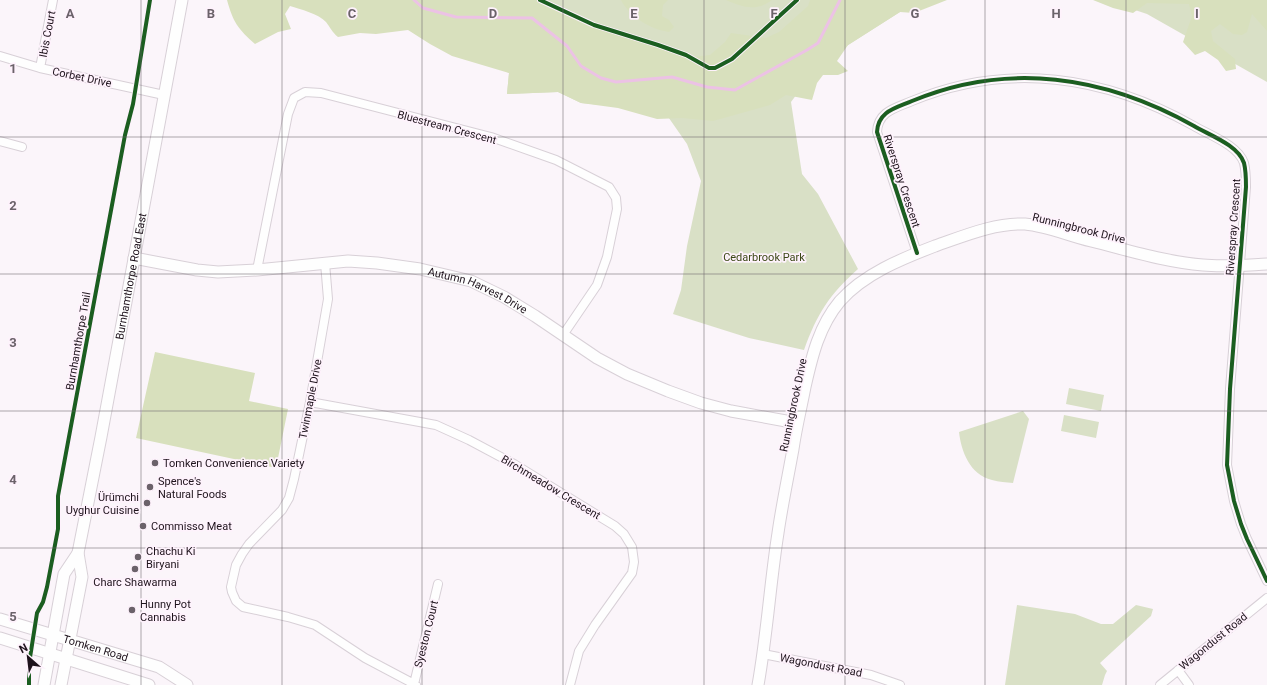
<svg xmlns="http://www.w3.org/2000/svg" width="1267" height="685" font-family="Roboto,sans-serif">
  <style>
    .green { fill: #d9e0c6 }
    .forest { fill: #d8e0bd }
    .lines { fill: none; stroke-linecap: round; stroke-linejoin: round }
    .stream { stroke: #ecc2e5; stroke-width: 3 }
    .street-casing { stroke: #d8d0d7; stroke-width: 10 }
    .secondary-casing { stroke: #d8d0d7; stroke-width: 13 }
    .street { stroke: #fefefe; stroke-width: 8 }
    .secondary { stroke: #fefefe; stroke-width: 11 }
    .cycleway-casing { stroke: #fef2fc; stroke-width: 6 }
    .cycleway { stroke: #1b5e20; stroke-width: 4 }
    .grid { fill: none; stroke: #6b626a; stroke-width: 1; stroke-opacity: 0.55 }
    .poi-dot { fill: #6b626a; stroke: #fef2fc; stroke-width: 1.5 }
    .labels { text-anchor: middle; stroke-width: 3.5; stroke-linejoin: round; paint-order: stroke }
    .street-label { font-size: 11px; fill: #1e131c; stroke: #fef2fc }
    .park-label { font-size: 11px; fill: #3c4816; stroke: #fef2fc }
    .poi-label { font-size: 11px; fill: #1e131c; stroke: #fef2fc; text-anchor: start }
    .grid-label { font-size: 13px; text-anchor: middle; font-weight: bold; fill: #6b626a; stroke: #fef2fc; stroke-width: 3.5; stroke-linejoin: round; paint-order: stroke }
  </style>
  <rect width="100%" height="100%" fill="#fbf5fa"/>
  <path class="green" d="M 305,0 L 924,0 L 900,12 L 820,63 L 791,102 L 802,174 L 818,194 L 858,269 C 829,295 817,314 804,350 L 749,338 L 673,314 L 681,290 L 687,246 L 701,181 L 687,144 L 664,111 L 581,103 L 558,92 L 507,94 L 509,73 L 462,49 L 464,34 Z
    M 1105,0 L 1267,0 L 1267,82 L 1147,14 Z
    M 1069,388 L 1104,395 L 1101,411 L 1066,404 Z
    M 1023,411 L 1029,419 L 1013,483 C 1006,482 999,482 992,480 C 970,475 961,451 959,432 Z
    M 1064,415 L 1099,422 L 1096,438 L 1061,431 Z
    M 1017,605 L 1075,614 L 1101,624 L 1113,624 L 1136,605 L 1153,609 L 1151,616 L 1100,663 L 1107,671 L 1105,675 L 1102,685 L 1005,685 Z"/>
  <path class="forest" d="M 227,0 L 544,0 L 605,28 L 678,50 L 693,57 L 710,55 L 725,42 L 731,33 L 766,38 L 779,32 L 808,6 L 810,0 L 947,0 L 914,13 L 900,12 L 848,45 L 837,61 L 848,71 L 838,75 L 823,75 L 817,83 L 812,100 L 786,95 L 770,105 L 713,121 L 682,118 L 657,119 L 618,108 L 581,103 L 558,92 L 507,94 L 509,73 L 452,56 L 430,44 L 408,30 L 376,34 L 360,33 L 338,37 C 332,32 330,27 326,22 C 319,14 300,9 290,6 L 285,14 L 291,29 L 278,32 L 255,44 C 238,29 233,22 227,0 Z
    M 621,0 L 668,0 L 663,5 L 662,16 L 669,20 L 674,27 L 669,32 C 650,29 630,17 621,0 Z
    M 726,0 L 772,0 C 756,12 742,7 726,0 Z
    M 1093,0 L 1267,0 L 1267,31 L 1252,14 L 1247,32 L 1242,35 L 1233,34 L 1220,24 L 1211,31 L 1213,41 L 1235,59 L 1236,69 L 1226,71 L 1218,60 L 1205,51 L 1195,55 L 1183,42 L 1192,16 L 1189,4 L 1147,3 L 1133,13 L 1113,8 Z
    M 155,352 L 255,373 L 249,401 L 288,409 L 276,468 L 136,438 Z"/>
  <g class="lines">
    <path class="stream" d="M 414,0 L 423,8 L 456,17 L 532,18 L 567,46 L 581,66 L 601,78 L 616,82 L 672,77 L 707,87 L 735,90 L 807,50 L 818,43 L 840,0"/>
    <defs>
      <path id="street" d="M 0,56 L 40,68 L 164,95
        M 40,68 L 53,0
        M 0,141 L 22,147
        M 917,253 L 877,132 C 878,111 896,108 912,101 C 1008,61 1105,76 1194,126 C 1209,135 1238,145 1244,163 C 1246,171 1246,179 1246,187 L 1230,389 L 1227,465 L 1234,501 L 1241,524 L 1247,539 L 1267,581
        M 325,263 L 328,299 L 310,402 L 294,479 L 289,498 L 282,510 L 249,544 L 242,554 L 236,565 L 231,587 L 232,592 L 236,601 L 243,607 L 288,617 L 315,625 L 365,658 L 416,685
        M 257,270 L 288,114 L 294,98 L 305,92 L 321,93 L 491,137 L 556,160 L 609,187 L 616,198 L 617,209 L 607,257 L 597,285 L 563,335
        M 310,402 L 436,425 L 469,440 L 514,464 L 615,526 L 624,534 L 632,547 L 634,562 L 632,573 L 595,625 L 579,651 L 570,685
        M 763,654 L 871,675 L 900,685
        M 1178,670 L 1189,685
        M 414,684 L 438,584
        M 1160,685 L 1267,598"/>
      <g id="secondary">
        <path id="s1" d="M 134,258 L 197,270 L 218,272 L 257,270 L 348,261 L 377,263 L 420,269 L 471,281 L 504,297 L 535,316 L 597,358 L 627,374 L 668,391 L 701,403 L 731,411 L 797,423"/>
        <path id="s2" d="M 0,619 L 159,667 L 187,685"/>
        <path d="M 0,638 L 149,685"/>
        <path d="M 44,685 L 64,574 L 78,553"/>
        <path id="s3" d="M 61,685 L 82,577 L 78,553 L 101,437 L 182,0"/>
        <path d="M 758,685 C 767,635 770,584 778,533 C 782,505 788,477 793,449 C 796,428 801,408 805,387 C 812,356 819,326 840,301 C 864,274 901,259 935,246 C 964,236 994,223 1025,224 C 1048,226 1069,236 1091,241 C 1128,250 1165,262 1203,265 C 1224,267 1246,265 1267,264"/>
      </g>
    </defs>
    <use href="#street" class="street-casing"/>
    <use href="#secondary" class="secondary-casing"/>
    <use href="#street" class="street"/>
    <use href="#secondary" class="secondary"/>
    <defs>
      <path id="cycleway" d="M 540,0 L 594,25 L 658,45 L 686,55 L 709,68 L 715,68 L 732,59 L 797,0
        M 917,253 L 877,132 C 878,111 896,108 912,101 C 1008,61 1105,76 1194,126 C 1209,135 1238,145 1244,163 C 1246,171 1246,179 1246,187 L 1230,389 L 1227,465 L 1234,501 L 1241,524 L 1247,539 L 1267,581
        M 29,685 L 29,664 L 37,613 L 43,602 L 47,587 L 58,529 L 58,496 L 125,135 L 133,104 L 150,0"/>
    </defs>
    <use href="#cycleway" class="cycleway-casing"/>
    <use href="#cycleway" class="cycleway"/>
  </g>
  <path class="grid" d="M 141,0 L 141,685M 282,0 L 282,685M 422,0 L 422,685M 563,0 L 563,685M 704,0 L 704,685M 845,0 L 845,685M 985,0 L 985,685M 1126,0 L 1126,685M 0,137 L 1267,137M 0,274 L 1267,274M 0,411 L 1267,411M 0,548 L 1267,548"/>
  <g class="poi-dot">
    <circle cx="155" cy="463" r="4"/>
    <circle cx="150" cy="487" r="4"/>
    <circle cx="147" cy="503" r="4"/>
    <circle cx="143" cy="526" r="4"/>
    <circle cx="138" cy="557" r="4"/>
    <circle cx="135" cy="569" r="4"/>
    <circle cx="132" cy="610" r="4"/>
  </g>
  <g class="labels">
    <g class="street-label">
      <text transform="translate(47 34) rotate(-79)" y="4">Ibis Court</text>
      <text transform="translate(82 77) rotate(12)" y="4">Corbet Drive</text>
      <text transform="translate(447 127) rotate(15)" y="4">Bluestream Crescent</text>
      <text transform="translate(902 181) rotate(72)" y="4">Riverspray Crescent</text>
      <text transform="translate(1233 227) rotate(-86)" y="4">Riverspray Crescent</text>
      <text transform="translate(1079 228) rotate(14)" y="4">Runningbrook Drive</text>
      <text dy="4" stroke="none"><textPath href="#s3" startOffset="416">Burnhamthorpe Road East</textPath></text>
      <text dy="4" stroke="none"><textPath href="#s1" startOffset="350">Autumn Harvest Drive</textPath></text>
      <text transform="translate(78 341) rotate(-80)" y="4">Burnhamthorpe Trail</text>
      <text transform="translate(310 399) rotate(-79)" y="4">Twinmaple Drive</text>
      <text transform="translate(793 405) rotate(-78)" y="4">Runningbrook Drive</text>
      <text transform="translate(551 487) rotate(31)" y="4">Birchmeadow Crescent</text>
      <text transform="translate(426 634) rotate(-76)" y="4">Syeston Court</text>
      <text transform="translate(1213 641) rotate(-39)" y="4">Wagondust Road</text>
      <text dy="4" stroke="none"><textPath href="#s2" startOffset="100">Tomken Road</textPath></text>
      <text transform="translate(821 665) rotate(11)" y="4">Wagondust Road</text>
    </g>
    <g class="park-label">
      <text x="764" y="261">Cedarbrook Park</text>
    </g>
    <g class="poi-label">
      <text x="163" y="467">Tomken Convenience Variety</text>
      <text x="158" y="485">Spence's<tspan x="158" dy="13">Natural Foods</tspan></text>
      <text x="139" y="501" text-anchor="end">Ürümchi<tspan x="139" dy="13">Uyghur Cuisine</tspan></text>
      <text x="151" y="530">Commisso Meat</text>
      <text x="146" y="555">Chachu Ki<tspan x="146" dy="13">Biryani</tspan></text>
      <text x="135" y="586" text-anchor="middle">Charc Shawarma</text>
      <text x="140" y="608">Hunny Pot<tspan x="140" dy="13">Cannabis</tspan></text>
    </g>
  </g>
  <g class="grid-label">
    <text x="70" y="18">A</text>
    <text x="211" y="18">B</text>
    <text x="352" y="18">C</text>
    <text x="493" y="18">D</text>
    <text x="634" y="18">E</text>
    <text x="774" y="18">F</text>
    <text x="915" y="18">G</text>
    <text x="1056" y="18">H</text>
    <text x="1197" y="18">I</text>
    <text x="13" y="73">1</text>
    <text x="13" y="210">2</text>
    <text x="13" y="347">3</text>
    <text x="13" y="484">4</text>
    <text x="13" y="621">5</text>
  </g>
  <g transform="translate(28 657) rotate(332)" stroke="#fef2fc" stroke-width="3" paint-order="stroke">
  <path d="M0-3L7 15L0 10L-7 15Z" fill="#1e131c"/>
  <text y="-6" font-size="11" font-weight="bold" text-anchor="middle" fill="#1e131c">N</text>
  </g>
</svg>
